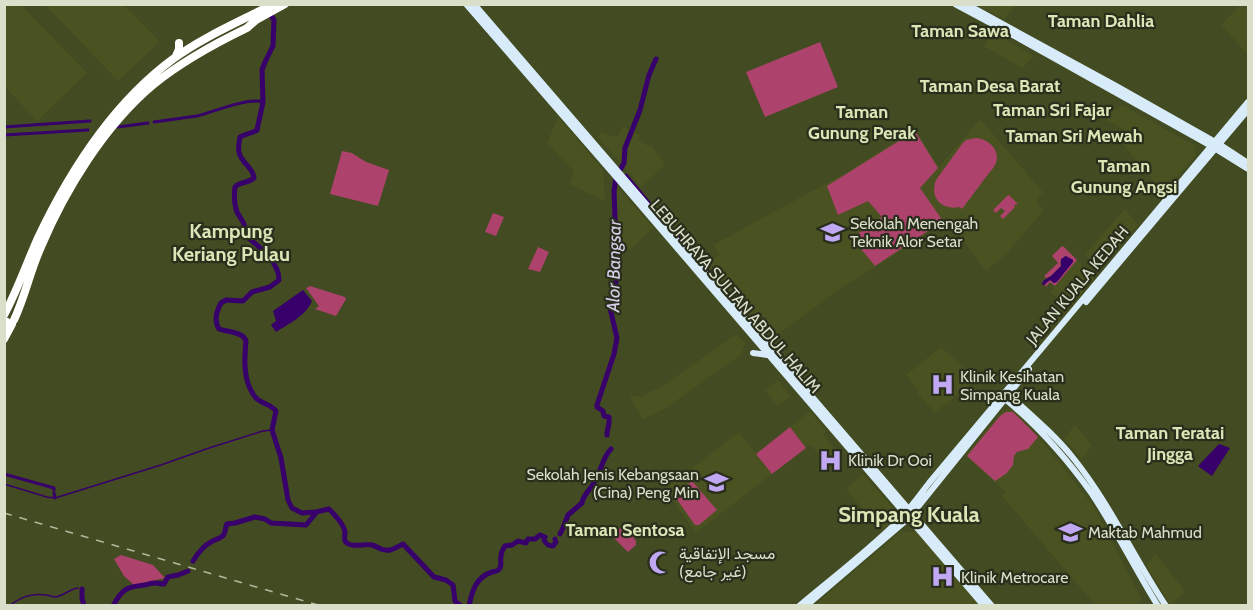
<svg xmlns="http://www.w3.org/2000/svg" width="1253" height="610" font-family="Cabin,Vazirmatn,sans-serif">
  <style>
    .built { fill: #495220 }
    .green { fill: #ad436d }
    .water { fill: #37006a }
    .lines { fill: none; stroke-linecap: round; stroke-linejoin: round }
    .stream { stroke: #37006a; stroke-width: 1.5 }
    .canal { stroke: #37006a; stroke-width: 3 }
    .river { stroke: #37006a; stroke-width: 5 }
    .major { stroke: #d8ebf8; stroke-width: 6 }
    .highway { stroke: #fff; stroke-width: 8 }
    .rail { stroke: #b1b89c; stroke-width: 1.5; stroke-dasharray: 8 8; stroke-linecap: butt }
    .labels { text-anchor: middle; stroke-width: 4.5; stroke-linejoin: round; paint-order: stroke }
    .poi-label { font-size: 16px; fill: #d9dfc8; stroke: #2a2e1c; text-anchor: start }
    .street-label { font-size: 16px; fill: #d9dfc8; stroke: #2a2e1c }
    .neighbourhood-label { font-size: 18px; font-weight: bold; fill: #dbe6b7; stroke: #2a2e1c }
    .water-label { font-size: 18px; font-style: italic; fill: #d7d0ea; stroke: #2a2e1c }
    .quarter-label { font-size: 20px; font-weight: bold; fill: #dbe6b7; stroke: #2a2e1c }
    .district-label { font-size: 22px; font-weight: bold; fill: #dbe6b7; stroke: #2a2e1c }
  </style>
  <rect width="100%" height="100%" fill="#424b21"/>
  <path class="built" d="M 5,4 L 21,5 L 87,73 L 37,121 L 5,87 Z
    M 45,5 L 124,5 L 160,42 L 118,81 Z
    M 975,5 L 1016,5 L 1004,19 Z
    M 1240,5 L 1245,8 L 1248,5 L 1248,55 L 1221,25 Z
    M 994,33 L 1034,56 L 1022,68 L 983,46 Z
    M 1122,105 L 1194,145 L 1196,155 L 1163,192 L 1122,143 L 1130,133 L 1106,120 L 1112,111 Z
    M 558,117 L 603,170 L 605,198 L 602,200 L 569,184 L 574,172 L 547,143 Z
    M 980,119 L 1043,192 L 1036,201 L 1044,210 L 1007,253 L 986,271 L 947,220 L 907,247 L 843,287 L 773,338 L 706,262 L 719,255 L 713,245 L 845,173 L 915,129 L 939,167 Z
    M 623,126 L 640,135 L 639,140 L 648,146 L 652,146 L 662,160 L 664,166 L 663,167 L 641,188 L 624,166 L 598,138 L 601,132 L 615,137 L 618,136 Z
    M 617,186 L 653,228 L 631,249 L 617,241 Z
    M 1125,209 L 1138,225 L 1100,270 L 1085,254 Z
    M 1077,260 L 1094,279 L 1070,307 L 1050,292 Z
    M 736,334 L 745,343 L 743,351 L 739,356 L 666,408 L 643,420 L 629,395 L 640,397 L 664,385 Z
    M 941,347 L 977,379 L 935,413 L 917,393 L 919,391 L 906,375 Z
    M 778,380 L 791,396 L 778,406 L 765,391 Z
    M 1010,409 L 1014,410 L 1032,429 L 1093,505 L 1142,600 L 1135,605 L 1095,605 L 1002,496 L 1005,491 L 965,456 L 1003,410 Z
    M 810,411 L 826,431 L 823,435 L 841,456 L 828,466 L 811,445 L 806,448 L 790,427 Z
    M 1075,425 L 1092,445 L 1082,459 L 1064,439 Z
    M 739,432 L 772,474 L 696,533 L 665,489 Z
    M 863,474 L 894,509 L 894,520 L 882,531 L 848,492 L 846,488 Z
    M 901,531 L 917,532 L 979,605 L 815,605 Z
    M 1155,553 L 1186,592 L 1170,605 L 1147,566 Z"/>
  <path class="green" d="M 820,42 L 838,87 L 765,117 L 746,72 Z
    M 915,131 L 938,168 L 920,188 L 943,221 L 875,266 L 852,238 L 882,217 L 868,201 L 838,215 L 827,186 Z
    M 976,138 C 989,139 1002,151 995,165 C 993,169 989,173 986,177 C 978,188 970,198 962,209 L 960,207 C 942,211 929,198 936,180 L 962,144 L 966,140 Z
    M 342,151 L 352,153 L 366,162 L 389,170 L 378,206 L 330,194 Z
    M 1009,195 L 1018,204 L 1014,205 L 1015,207 L 1003,219 L 1000,216 L 1005,211 L 1001,208 L 996,213 L 993,210 L 1007,196 Z
    M 493,213 L 504,217 L 496,236 L 485,232 Z
    M 1062,246 L 1064,247 L 1077,260 L 1055,286 L 1050,282 L 1046,287 L 1045,284 L 1050,280 L 1054,283 L 1073,260 L 1065,256 L 1060,262 L 1061,266 L 1051,276 L 1046,278 L 1044,276 L 1058,263 L 1052,256 Z
    M 538,247 L 549,252 L 540,272 L 528,269 Z
    M 310,286 L 345,297 L 346,299 L 336,316 L 315,309 L 319,306 L 306,288 Z
    M 1006,412 L 1013,412 L 1038,437 L 1028,449 L 1017,452 L 1014,456 L 1013,465 L 1007,473 L 995,481 L 967,456 L 1000,416 Z
    M 790,427 L 806,448 L 772,474 L 756,454 Z
    M 692,481 L 717,510 L 699,525 L 695,525 L 676,498 L 676,494 Z
    M 626,527 L 636,541 L 636,545 L 628,552 L 611,535 L 618,529 Z
    M 121,555 L 153,565 L 165,578 L 134,585 L 124,576 L 114,559 Z"/>
  <path class="water" d="M 1066,256 L 1073,260 L 1073,262 L 1057,282 L 1054,283 L 1050,280 L 1044,285 L 1042,285 L 1043,281 L 1051,276 L 1061,266 L 1061,259 Z
    M 303,290 L 312,301 C 306,316 288,324 276,332 L 271,325 L 276,321 L 273,311 Z
    M 1219,444 L 1230,448 L 1212,476 L 1198,466 Z"/>
  <g class="lines">
    <path class="stream" d="M 4,484 L 47,497 L 55,498 L 161,465 L 209,448 L 263,431 L 272,430
      M 9,606 C 21,597 31,593 46,595 C 49,595 52,597 55,597 C 64,596 69,589 78,588"/>
    <path class="canal" d="M 154,122 C 168,120 183,118 197,116 C 212,112 250,97 263,102
      M 4,127 L 90,121
      M 118,127 L 148,123
      M 4,135 L 88,130
      M 626,175 L 656,211
      M 676,234 L 720,285
      M 4,474 L 54,488 L 54,490
      M 54,493 L 55,498"/>
    <path class="river" d="M 268,11 L 274,20 L 273,46 L 265,62 L 262,70 L 263,102 L 257,130 C 252,134 246,133 240,137 C 239,142 238,148 239,152 C 241,163 253,167 254,178 C 247,184 240,181 235,187 C 234,195 234,204 237,212 C 243,223 245,221 245,235 C 258,246 279,261 279,280 L 270,287 L 252,292 L 243,301 L 226,300 L 221,303 C 216,312 214,321 219,329 C 228,332 243,332 246,341 C 244,360 243,383 256,398 C 262,404 271,404 276,411 L 272,430 L 281,458 L 288,500 L 292,508 L 302,513 L 316,512 L 329,509 C 335,515 344,524 345,532 C 345,534 344,540 345,541 C 350,549 365,543 372,545 C 379,547 382,552 390,550 C 394,549 399,546 403,544 L 434,577 L 446,580 L 453,585 L 455,601 L 461,606
      M 607,435 C 607,429 610,424 609,417 L 604,416 L 603,411 L 597,407 L 597,405 L 614,354 L 617,338 L 610,308 L 610,304 L 615,290 L 617,273 L 614,191 L 616,177 L 624,163 L 625,148 L 640,110 L 649,75 L 656,59
      M 560,534 L 563,528 L 568,515 L 582,503 C 583,495 590,490 594,483 C 601,472 602,458 611,449
      M 193,561 C 198,553 203,546 211,542 C 215,539 222,539 224,534 C 226,531 225,527 227,524 L 235,523 L 255,517 L 265,519 L 271,523 L 306,525 L 316,513
      M 82,589 L 82,598 L 84,606
      M 113,606 C 122,589 126,587 145,585 C 148,584 151,583 155,583 C 158,583 161,584 164,584 L 168,577 L 178,575 L 188,571
      M 469,606 C 472,591 476,577 492,572 C 495,571 498,572 500,568 C 503,563 497,557 505,546 L 512,545 L 518,541 L 526,543 L 528,539 L 535,539 L 540,535 L 545,537 L 544,540 C 546,544 548,546 553,546 L 556,542 L 555,539"/>
    <path class="major" d="M 466,4 L 611,171 L 984,606
      M 474,4 L 992,606
      M 955,4 L 1020,39 L 1211,146 L 1248,169
      M 966,4 L 1116,86 L 1219,144 L 1248,163
      M 1086,302 L 1176,195 L 1248,110
      M 753,353 L 767,355
      M 1008,394 C 1031,415 1055,435 1074,459 C 1110,504 1134,558 1166,606
      M 1005,399 C 1038,426 1067,459 1092,494 C 1116,530 1135,569 1158,606
      M 799,606 C 832,578 868,551 899,520 C 910,509 919,496 929,483 L 1248,102
      M 806,606 L 909,518 L 1029,369"/>
    <path class="highway" d="M 176,56 L 179,49 L 179,43
      M 4,315 C 17,291 26,265 37,240 C 69,172 112,104 173,59 C 203,37 239,22 273,4
      M 14,320 C 25,297 30,271 41,247 C 65,190 105,125 153,85 C 181,62 214,44 247,28 L 256,20 L 285,4
      M 4,326 L 7,322
      M 4,339 L 12,324"/>
    <path class="rail" d="M 4,513 L 321,606"/>
  </g>
  <defs>
    <symbol id="school-bare" viewBox="-9 -9 18 18"><path d="M0-5L7-2L0 1L-7-2ZM-4 1L0 2.5L4 1V4Q0 6-4 4Z" fill="#c0a8f3" stroke="#2a2e1c" stroke-width="2.5" paint-order="stroke"/></symbol>
    <symbol id="hospital-bare" viewBox="-9 -9 18 18"><path d="M-5-5h3v3.5h4V-5h3V5h-3V1.5h-4V5h-3Z" fill="#c0a8f3" stroke="#2a2e1c" stroke-width="2.5" paint-order="stroke"/></symbol>
    <symbol id="mosque-bare" viewBox="-9 -9 18 18"><path d="M3.5-4.9A6 6 0 1 0 3.5 4.9A5 5 0 1 1 3.5-4.9Z" fill="#c0a8f3" stroke="#2a2e1c" stroke-width="2.5" paint-order="stroke"/></symbol>
  </defs>
  <g fill-rule="evenodd">
    <use href="#school-bare" x="816" y="216" width="33" height="33"/>
    <use href="#hospital-bare" x="926" y="368" width="33" height="33"/>
    <use href="#hospital-bare" x="814" y="444" width="33" height="33"/>
    <use href="#school-bare" x="700" y="466" width="33" height="33"/>
    <use href="#school-bare" x="1054" y="516" width="33" height="33"/>
    <use href="#mosque-bare" x="644" y="546" width="33" height="33"/>
    <use href="#hospital-bare" x="926" y="560" width="33" height="33"/>
  </g>
  <g class="labels">
    <g class="poi-label">
      <text x="850" y="229">Sekolah Menengah<tspan x="850" dy="18">Teknik Alor Setar</tspan></text>
      <text x="960" y="382">Klinik Kesihatan<tspan x="960" dy="18">Simpang Kuala</tspan></text>
      <text x="848" y="466">Klinik Dr Ooi</text>
      <text x="699" y="480" text-anchor="end">Sekolah Jenis Kebangsaan<tspan x="699" dy="18">(Cina) Peng Min</tspan></text>
      <text x="1088" y="538">Maktab Mahmud</text>
      <text x="679" y="559">مسجد الإتفاقية<tspan x="679" dy="18">(غير جامع)</tspan></text>
      <text x="961" y="583">Klinik Metrocare</text>
    </g>
    <g class="street-label">
      <text transform="translate(1077 285) rotate(-50)" y="6">JALAN KUALA KEDAH</text>
      <text transform="translate(736 296) rotate(49)" y="6">LEBUHRAYA SULTAN ABDUL HALIM</text>
    </g>
    <g class="neighbourhood-label">
      <text x="1101" y="27">Taman Dahlia</text>
      <text x="960" y="37">Taman Sawa</text>
      <text x="990" y="92">Taman Desa Barat</text>
      <text x="1052" y="116">Taman Sri Fajar</text>
      <text x="862" y="118">Taman<tspan x="862" dy="21">Gunung Perak</tspan></text>
      <text x="1074" y="142">Taman Sri Mewah</text>
      <text x="1124" y="172">Taman<tspan x="1124" dy="21">Gunung Angsi</tspan></text>
      <text x="1170" y="439">Taman Teratai<tspan x="1170" dy="21">Jingga</tspan></text>
      <text x="625" y="536">Taman Sentosa</text>
    </g>
    <g class="water-label">
      <text transform="translate(614 266) rotate(-89)" y="6">Alor Bangsar</text>
    </g>
    <g class="quarter-label">
      <text x="231" y="238">Kampung<tspan x="231" dy="23">Keriang Pulau</tspan></text>
    </g>
    <g class="district-label">
      <text x="909" y="522">Simpang Kuala</text>
    </g>
  </g>
  <rect width="1253" height="610" fill="none" stroke="#d9dfc8" stroke-width="12"/>
</svg>
